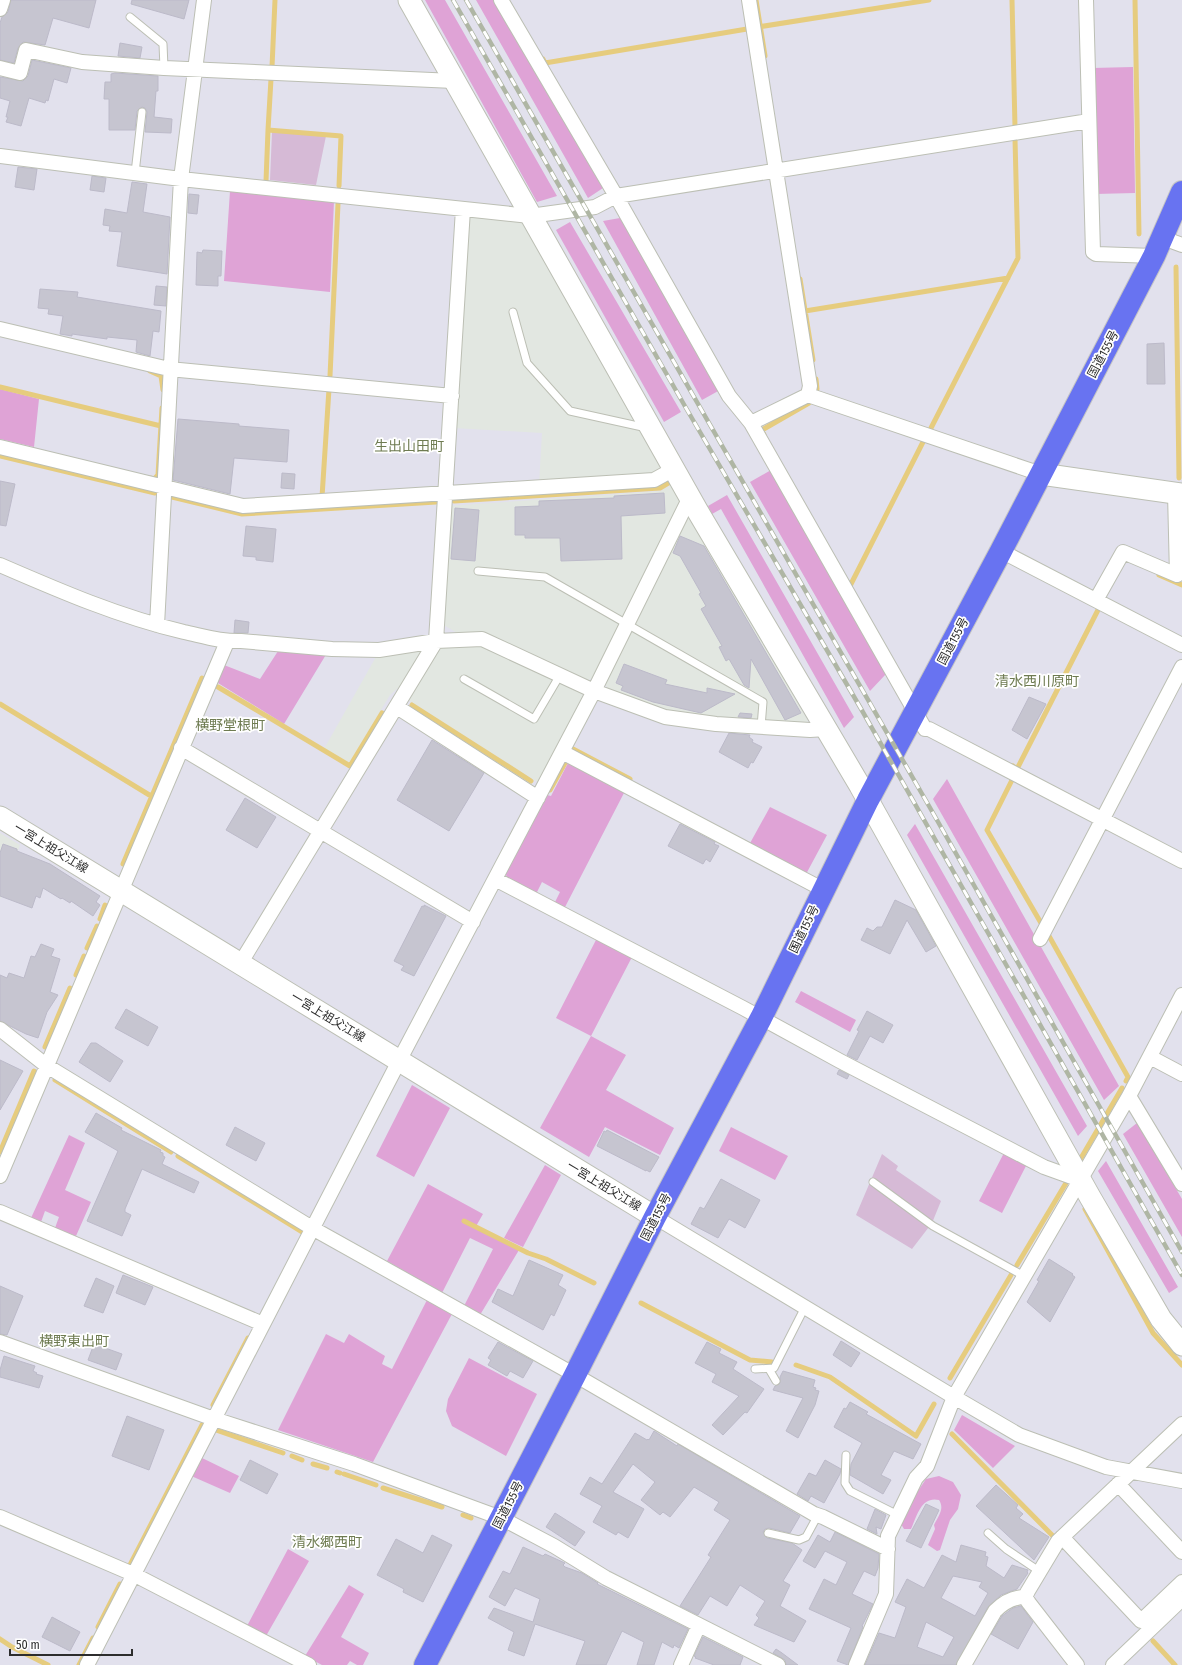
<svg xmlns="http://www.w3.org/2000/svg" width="1182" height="1665" font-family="'Fira Sans Condensed','Noto Sans JP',sans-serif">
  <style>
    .industrial { fill: #e2e7e1 }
    .green { fill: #dfa3d6 }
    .cemetery { fill: #d6bad6 }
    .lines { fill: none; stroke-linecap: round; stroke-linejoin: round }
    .stream { stroke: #e6cc7e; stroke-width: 5 }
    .building { fill: #c6c5d0; stroke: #bcbac9; fill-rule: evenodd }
    .lane-casing { stroke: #bcbfb4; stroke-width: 9 }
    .street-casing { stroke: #bcbfb4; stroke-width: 16 }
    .secondary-casing { stroke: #bcbfb4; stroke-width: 23 }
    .highway-casing { stroke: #c4c4c4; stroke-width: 24 }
    .lane { stroke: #fff; stroke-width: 7 }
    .street { stroke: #fff; stroke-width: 14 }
    .secondary { stroke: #fff; stroke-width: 21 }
    .highway { stroke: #6873f1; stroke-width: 22 }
    .rail-casing { stroke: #afb6a4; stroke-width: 4.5 }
    .rail { stroke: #fff; stroke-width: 3; stroke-dasharray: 9; stroke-linecap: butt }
    .labels { text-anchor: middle; stroke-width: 3.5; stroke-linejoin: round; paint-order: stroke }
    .street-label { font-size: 12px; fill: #2d2d2d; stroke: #fff }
    .quarter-label { font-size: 14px; fill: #6e7b51; stroke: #fff }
  </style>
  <rect width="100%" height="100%" fill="#e2e1ed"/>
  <path class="industrial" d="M 476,216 L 519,220 L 530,229 L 666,470 L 652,477 L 539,484 L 542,433 L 453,428 L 467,218 Z
    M 673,484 L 684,500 L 595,677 L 586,681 L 481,635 L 457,633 L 442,624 L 448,506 L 661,491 Z
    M 687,518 L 693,518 L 808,721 L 805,724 L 700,718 L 667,712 L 608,690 L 605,683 Z
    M 442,644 L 483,644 L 582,692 L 583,699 L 539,783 L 408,700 Z
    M 420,648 L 424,651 L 406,681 L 390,695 L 349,763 L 324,749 L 377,655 Z
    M 0,833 L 20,845 L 1,898 L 0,898 Z"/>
  <path class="green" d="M 425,0 L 445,0 L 557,196 L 537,202 Z
    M 476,0 L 495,0 L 603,188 L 588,198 Z
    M 1133,67 L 1135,193 L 1095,194 L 1092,68 Z
    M 230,191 L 334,201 L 330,292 L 224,281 Z
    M 620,218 L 720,390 L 702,400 L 603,221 Z
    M 570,222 L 681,412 L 664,422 L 556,230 Z
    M 0,389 L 39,399 L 34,447 L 0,439 Z
    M 771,470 L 886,674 L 870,691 L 750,482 Z
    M 727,495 L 854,717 L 844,728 L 721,509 L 712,514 L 708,506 Z
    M 280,648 L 327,653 L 284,724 L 218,683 L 224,665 L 260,679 Z
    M 569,761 L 625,791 L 564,909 L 554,904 L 560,892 L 542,882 L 536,894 L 509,881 L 505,873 L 547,795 L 551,796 Z
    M 947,779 L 1119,1086 L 1104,1100 L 933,799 Z
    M 770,807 L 827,835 L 805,876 L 749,845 Z
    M 915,824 L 1087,1126 L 1078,1136 L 907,835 Z
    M 597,938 L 632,957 L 591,1036 L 626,1055 L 606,1090 L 674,1128 L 660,1155 L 605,1127 L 589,1157 L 540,1128 L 591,1036 L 556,1018 Z
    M 801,991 L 856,1020 L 850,1032 L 795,1002 Z
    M 412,1085 L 450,1108 L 414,1177 L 376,1156 Z
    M 1137,1123 L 1182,1199 L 1182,1237 L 1123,1134 Z
    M 731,1127 L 788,1156 L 775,1180 L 719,1151 Z
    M 69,1135 L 85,1143 L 65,1190 L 91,1202 L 76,1236 L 55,1228 L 59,1217 L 45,1211 L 41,1222 L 31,1218 Z
    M 1005,1151 L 1028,1162 L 1002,1213 L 979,1201 Z
    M 1106,1161 L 1178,1287 L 1169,1293 L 1098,1171 Z
    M 545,1165 L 561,1175 L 523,1247 L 504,1238 Z
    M 428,1184 L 483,1214 L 475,1228 L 519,1250 L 480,1315 L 464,1306 L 493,1249 L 470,1238 L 442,1293 L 387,1261 Z
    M 428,1298 L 453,1312 L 373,1462 L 278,1430 L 326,1334 L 344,1343 L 349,1334 L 385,1356 L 382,1364 L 392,1369 Z
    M 469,1358 L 537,1394 L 506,1456 L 452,1426 L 446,1411 L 448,1399 Z
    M 962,1415 L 1015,1446 L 993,1468 L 954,1430 Z
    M 198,1456 L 239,1476 L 230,1493 L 189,1475 Z
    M 939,1476 L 953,1482 L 961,1495 L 958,1509 L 950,1520 L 940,1550 L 937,1551 L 928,1545 L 935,1529 L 934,1525 C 938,1516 945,1509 939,1500 C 921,1496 917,1516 911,1529 L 904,1529 L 901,1524 L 910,1503 L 926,1479 Z
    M 288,1549 L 309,1561 L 266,1636 L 247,1626 Z
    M 349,1585 L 364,1594 L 341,1637 L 369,1653 L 363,1665 L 357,1665 L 350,1661 L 347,1665 L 322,1665 L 305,1656 Z"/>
  <path class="cemetery" d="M 272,132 L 326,136 L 316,185 L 270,180 Z
    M 882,1154 L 898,1166 L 896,1170 L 941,1201 L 932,1223 L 912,1249 L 856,1215 Z"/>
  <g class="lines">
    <path class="stream" d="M 756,0 L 765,56
      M 1012,0 L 1015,127
      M 1135,0 L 1139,234
      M 758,27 L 929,0
      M 543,59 L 545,63 L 747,29
      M 272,67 L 275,0
      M 271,79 L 268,130 L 341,136 L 339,186
      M 266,181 L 268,130
      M 1176,267 L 1179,478
      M 800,279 L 813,360
      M 805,311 L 1008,278
      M 150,371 L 161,376 L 163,390
      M 330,376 L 338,204
      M 816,379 L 817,389
      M 0,387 L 161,426
      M 931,428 L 1018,258 L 1015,139
      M 764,435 L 762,430 L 809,403
      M 0,456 L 155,493
      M 151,478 L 154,479 L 158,475 L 162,408
      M 172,497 L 242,514 L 436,502
      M 322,497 L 329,389
      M 454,501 L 660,488 L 670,482
      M 1159,575 L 1182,585
      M 848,583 L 850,586 L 923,442
      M 218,687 L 350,766 L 382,713
      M 0,704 L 151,796
      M 412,705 L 531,781
      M 573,749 L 630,779
      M 1013,766 L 1017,769 L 1099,608
      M 1012,780 L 987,830 L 1041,923
      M 550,790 L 565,763
      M 123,864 L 202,678
      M 100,919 L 105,905
      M 1049,936 L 1128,1077 L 1126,1081
      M 87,948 L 97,926
      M 76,975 L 84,956
      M 45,1047 L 70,988
      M 55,1080 L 171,1152
      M 0,1152 L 34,1071
      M 178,1156 L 304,1233 L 303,1236
      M 1081,1158 L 1122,1088
      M 1085,1209 L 1153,1333 L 1182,1365
      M 464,1221 L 528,1253 L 546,1259 L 594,1283
      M 1017,1265 L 1066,1183
      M 641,1303 L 750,1360 L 772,1362
      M 796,1365 L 830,1377 L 916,1436 L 934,1404
      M 950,1378 L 1011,1275
      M 213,1405 L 248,1338
      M 213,1429 L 283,1453
      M 952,1434 L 1053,1536
      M 292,1456 L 302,1460
      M 313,1464 L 327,1468
      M 337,1472 L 340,1473
      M 344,1474 L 376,1485
      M 383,1488 L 442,1507
      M 463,1515 L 471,1518
      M 130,1565 L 202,1425
      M 98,1627 L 120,1584
      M 0,1639 L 12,1647 L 48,1665
      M 1153,1641 L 1175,1665
      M 79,1665 L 93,1638"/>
  </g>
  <path class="building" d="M 11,0 L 96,0 L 89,28 L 53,18 L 45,45 L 23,42 L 18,48 L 14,63 L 0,60 L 0,23 L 2,17 L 8,12 Z
    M 132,0 L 189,0 L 184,19 L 131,4 Z
    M 120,43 L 142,47 L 140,58 L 118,56 Z
    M 32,60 L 71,68 L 67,83 L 54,79 L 48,101 L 46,100 L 45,103 L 29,98 L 21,126 L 6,122 L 8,117 L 6,117 L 10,101 L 0,98 L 0,77 L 23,81 L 28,76 Z
    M 115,73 L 158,76 L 158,91 L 156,91 L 154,117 L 172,119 L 171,133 L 145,132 L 147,112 L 145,108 L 142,107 L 137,111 L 135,130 L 109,130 L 109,99 L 104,99 L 105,82 L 111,82 L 111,74 Z
    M 18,167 L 37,169 L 34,190 L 15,187 Z
    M 92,176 L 106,178 L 104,192 L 90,190 Z
    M 132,182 L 147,184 L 143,212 L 170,217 L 167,274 L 117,266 L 122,232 L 109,231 L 110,226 L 103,225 L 105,209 L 127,213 Z
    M 189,194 L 199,195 L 197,214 L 188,213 Z
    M 203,250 L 222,251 L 221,276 L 218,276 L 218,286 L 196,285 L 197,252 L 202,253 Z
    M 156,286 L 167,287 L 166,306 L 154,305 Z
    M 40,289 L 78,292 L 77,297 L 161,311 L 159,332 L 153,331 L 150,356 L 136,352 L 137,340 L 107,337 L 107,339 L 72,334 L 72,336 L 60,334 L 63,316 L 48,314 L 49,309 L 38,308 Z
    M 1164,343 L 1165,384 L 1147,384 L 1147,344 Z
    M 178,419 L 239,424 L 239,426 L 289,430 L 287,462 L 234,458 L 230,494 L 173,480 Z
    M 282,473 L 295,474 L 294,489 L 281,488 Z
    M 0,481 L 15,484 L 6,526 L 0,525 Z
    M 664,493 L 665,513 L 621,516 L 622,559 L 561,561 L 560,538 L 525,538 L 525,535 L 515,535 L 515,507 L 539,506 L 539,501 L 614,498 L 614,496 Z
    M 455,508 L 479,510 L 475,561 L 451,559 Z
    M 246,526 L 276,529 L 273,562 L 256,560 L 256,557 L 243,556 Z
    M 680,536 L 704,546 L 801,713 L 785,720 L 751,659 L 749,688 L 744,685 L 729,659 L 726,661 L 719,647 L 722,646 L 701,609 L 706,606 L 699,594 L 701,593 L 680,556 L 673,553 Z
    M 235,620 L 249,622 L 248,633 L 234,633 Z
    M 624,664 L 667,680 L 665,684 L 707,693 L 707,688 L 735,694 L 701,713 L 653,702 L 621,690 L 623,686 L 616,683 Z
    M 1029,697 L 1046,704 L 1027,739 L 1012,730 Z
    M 740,713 L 752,714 L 751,718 L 738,717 Z
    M 729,733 L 750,735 L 749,737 L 753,740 L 752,742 L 762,747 L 753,763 L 751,762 L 748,768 L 719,752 Z
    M 432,740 L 484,773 L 449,831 L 397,800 Z
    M 245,798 L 276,817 L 257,848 L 226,830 Z
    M 680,824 L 715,842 L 714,844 L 719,846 L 710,862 L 706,859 L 703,864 L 668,846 Z
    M 3,844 L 17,849 L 17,851 L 50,864 L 100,896 L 96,902 L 100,905 L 93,916 L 71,901 L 70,903 L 62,898 L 61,899 L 43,888 L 40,898 L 36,896 L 32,908 L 0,896 L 0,853 Z
    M 895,900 L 916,910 L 936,946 L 926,952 L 907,920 L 890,954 L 861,940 L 867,928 L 873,931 L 877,927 L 882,927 Z
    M 424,905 L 446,916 L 414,976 L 401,970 L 404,966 L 394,961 L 422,906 L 424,907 Z
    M 41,944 L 54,949 L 51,956 L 60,959 L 50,992 L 58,995 L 47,1012 L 38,1038 L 26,1034 L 0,1021 L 0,975 L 7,978 L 9,973 L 24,978 L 31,956 L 35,957 Z
    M 126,1009 L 158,1027 L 148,1046 L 115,1028 Z
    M 867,1011 L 893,1025 L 883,1043 L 870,1036 L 857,1060 L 847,1055 L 859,1031 L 857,1030 Z
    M 91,1043 L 96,1043 L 123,1061 L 110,1082 L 79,1062 Z
    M 0,1060 L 23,1071 L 0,1110 Z
    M 839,1070 L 849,1075 L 847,1079 L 837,1074 Z
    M 96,1113 L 122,1128 L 121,1130 L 161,1150 L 160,1152 L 163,1153 L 163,1156 L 165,1157 L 162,1164 L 199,1182 L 194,1193 L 142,1169 L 125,1209 L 125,1212 L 131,1215 L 122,1236 L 87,1221 L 118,1151 L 85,1132 Z
    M 235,1127 L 265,1143 L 256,1161 L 226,1145 Z
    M 607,1130 L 659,1157 L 650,1172 L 646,1170 L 646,1171 L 597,1146 L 604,1131 L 606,1132 Z
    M 721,1179 L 760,1200 L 745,1228 L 729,1219 L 718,1238 L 691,1224 L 700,1207 L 704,1209 Z
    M 1049,1259 L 1073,1274 L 1072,1275 L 1075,1277 L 1050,1322 L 1027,1302 L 1039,1281 L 1037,1280 Z
    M 529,1260 L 563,1275 L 558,1285 L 566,1290 L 554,1316 L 551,1314 L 543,1330 L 492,1302 L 498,1289 L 513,1296 Z
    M 123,1275 L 153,1287 L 145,1305 L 116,1293 Z
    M 96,1278 L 114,1286 L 103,1313 L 84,1306 Z
    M 0,1286 L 23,1296 L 7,1335 L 0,1334 Z
    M 841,1341 L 860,1353 L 851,1367 L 833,1355 Z
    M 498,1342 L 533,1361 L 523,1378 L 510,1371 L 507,1376 L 488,1365 L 491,1360 L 488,1358 Z
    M 707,1342 L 721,1349 L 719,1353 L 737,1362 L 733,1369 L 764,1389 L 747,1413 L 745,1412 L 723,1435 L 712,1425 L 739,1396 L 712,1382 L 716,1374 L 695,1363 Z
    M 94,1344 L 122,1354 L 116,1370 L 88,1360 Z
    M 4,1356 L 35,1366 L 33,1371 L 37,1373 L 36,1374 L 43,1376 L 39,1388 L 0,1377 L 0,1370 Z
    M 783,1371 L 815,1380 L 813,1387 L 816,1388 L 815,1390 L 819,1391 L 815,1405 L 798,1438 L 786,1431 L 803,1398 L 773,1390 L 775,1386 L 780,1383 L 780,1377 Z
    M 850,1402 L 868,1412 L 866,1414 L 921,1444 L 913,1459 L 894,1451 L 881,1475 L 891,1480 L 883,1494 L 850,1475 L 851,1464 L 862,1443 L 834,1427 L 844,1408 L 846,1409 Z
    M 127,1416 L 164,1430 L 149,1470 L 112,1456 Z
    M 654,1431 L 677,1446 L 678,1444 L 800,1516 L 790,1533 L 769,1528 L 765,1529 L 763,1532 L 767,1538 L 792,1543 L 802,1550 L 783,1581 L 790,1585 L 780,1606 L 806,1621 L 794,1642 L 754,1625 L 759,1618 L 756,1615 L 765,1601 L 740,1585 L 727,1606 L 710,1596 L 698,1615 L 680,1606 L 711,1557 L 708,1555 L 730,1520 L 714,1510 L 719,1502 L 694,1487 L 670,1517 L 663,1512 L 660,1515 L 641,1500 L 655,1482 L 633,1464 L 613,1492 L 644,1509 L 628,1538 L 618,1532 L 616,1535 L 593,1522 L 602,1506 L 580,1494 L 590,1477 L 602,1484 L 635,1433 L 647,1440 L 648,1439 L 649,1440 Z
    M 250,1460 L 278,1474 L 267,1494 L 240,1480 Z
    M 825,1460 L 841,1469 L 840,1474 L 824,1503 L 811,1496 L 808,1501 L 797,1494 L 809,1473 L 816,1476 Z
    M 996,1485 L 1018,1505 L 1016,1508 L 1023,1514 L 1019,1518 L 1049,1537 L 1034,1560 L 976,1506 Z
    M 926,1504 L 939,1510 L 921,1548 L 906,1541 Z
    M 875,1509 L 886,1515 L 881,1529 L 876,1527 L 877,1534 L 867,1529 Z
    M 555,1513 L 585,1532 L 575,1546 L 546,1527 Z
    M 835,1532 L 879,1554 L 878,1568 L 875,1576 L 864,1571 L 852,1594 L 873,1604 L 862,1626 L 863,1627 L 848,1665 L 837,1661 L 851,1628 L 809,1609 L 824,1579 L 836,1585 L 847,1562 L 825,1551 L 815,1568 L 803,1561 L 818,1535 L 830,1542 Z
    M 432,1535 L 452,1545 L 423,1602 L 403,1592 L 404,1589 L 377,1575 L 396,1539 L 423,1553 Z
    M 961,1545 L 986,1552 L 985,1556 L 988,1557 L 986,1566 L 1004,1578 L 1012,1565 L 1028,1570 L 1027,1572 L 1028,1573 L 1017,1589 L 1001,1595 L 988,1607 L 956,1665 L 865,1665 L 879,1633 L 895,1638 L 906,1607 L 895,1602 L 907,1579 L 924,1588 L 942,1555 L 956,1562 ZM 953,1576 L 982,1582 L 979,1587 L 988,1593 L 975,1616 L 941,1598 ZM 926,1622 L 954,1637 L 943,1657 L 917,1647 Z
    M 523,1547 L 543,1556 L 545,1554 L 565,1563 L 563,1565 L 565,1567 L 582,1573 L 598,1583 L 597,1584 L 688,1629 L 679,1648 L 674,1645 L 673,1648 L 662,1642 L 654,1665 L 637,1665 L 644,1642 L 622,1631 L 606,1665 L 576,1665 L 585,1641 L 535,1624 L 524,1656 L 508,1650 L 514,1632 L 488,1618 L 494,1608 L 533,1622 L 540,1599 L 515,1588 L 505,1606 L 489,1597 L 503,1571 L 510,1574 Z
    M 1021,1606 L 1033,1622 L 1018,1649 L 991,1634 L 1002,1616 L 1013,1608 Z
    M 52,1617 L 80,1632 L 70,1651 L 42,1637 Z
    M 703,1637 L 743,1657 L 740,1665 L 714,1665 L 695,1658 L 696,1657 L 694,1656 Z
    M 776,1649 L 782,1653 L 798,1665 L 786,1665 L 785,1660 L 773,1653 Z"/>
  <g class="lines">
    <defs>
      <path id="lane" d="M 130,17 L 163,44 L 164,68
        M 135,173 L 142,112
        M 513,312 L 527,363 L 570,411 L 647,428
        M 478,571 L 545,577 L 763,702 L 761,727
        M 464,679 L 534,719 L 560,675
        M 873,1182 L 933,1226 L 1024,1276
        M 755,1369 L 774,1368 L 805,1307
        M 769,1369 L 776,1381
        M 846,1455 L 845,1483 L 850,1491 L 898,1515
        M 768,1533 L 799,1540 L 806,1537 L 818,1515
        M 988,1533 L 1006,1549 L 1039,1571"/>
      <path id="street" d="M 501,0 L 616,196 L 729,396 L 751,423 L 925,729 L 929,729 L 1182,861
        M 749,0 L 810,386 L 808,395 L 751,423
        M 1086,0 L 1093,252 L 1096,254 L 1154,256
        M 0,9 L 3,0
        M 0,68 L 20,73 L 26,50 L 82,62 L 164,68 L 454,81
        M 0,156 L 181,179 L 530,216 L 595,207 L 616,196 L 1089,121
        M 1163,238 L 1182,245
        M 0,329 L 169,369 L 452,396
        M 808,395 L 1041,474
        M 0,447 L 243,506 L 654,480 L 674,469
        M 1001,551 L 1182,645
        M 0,565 C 60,591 120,617 184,632 C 203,636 221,642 241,641 L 332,649 L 379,650 L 436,641 L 482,639 L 594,691 L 665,717 L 716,724 L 810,730 L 826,729
        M 1096,600 L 1123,552 L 1177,575 L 1175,493
        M 157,625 L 181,179 L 204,0
        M 397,707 L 538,798
        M 181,748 L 473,922
        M 562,752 L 824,890
        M 495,879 L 743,1008 L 840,1061 L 1044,1167 L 1080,1180
        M 1040,939 L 1182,667
        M 240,964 L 436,641 L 463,209
        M 0,1029 L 47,1066 L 312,1228 L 575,1375 L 814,1514 L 823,1517 L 888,1549
        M 1150,1057 L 1182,1074
        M 1129,1096 L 1182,1184
        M 0,1176 L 227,642
        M 0,1212 L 263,1324
        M 655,1217 L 954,1397 L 1019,1435 L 1106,1467 L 1182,1481
        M 0,1342 L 214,1419 L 354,1464 L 501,1518 L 554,1546 L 606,1578 L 778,1665
        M 1118,1484 L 1182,1552
        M 0,1517 L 133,1574 L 309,1665
        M 1062,1537 L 1141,1621 L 1182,1582
        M 87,1665 L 399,1061 L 594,691 L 690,497
        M 681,1665 L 699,1625
        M 856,1665 L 886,1594 L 888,1536 L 916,1478 L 927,1466 L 954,1397 L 1129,1096 L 1182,995
        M 964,1665 L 995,1611 C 1004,1602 1013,1597 1025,1597
        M 1077,1665 L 1029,1603 L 1025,1597 L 1028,1591 L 1058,1541 L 1182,1424
        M 1113,1665 L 1182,1599"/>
      <path id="secondary" d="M 409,0 L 697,510 L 860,786 L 1090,1197 L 1161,1319 L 1182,1345
        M 1041,474 L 1182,494
        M 0,817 L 655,1217"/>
      <path id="highway" d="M 425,1665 L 575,1375 L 655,1217 L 761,1018 L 868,800 L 1001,551 L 1154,256 L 1182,192"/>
    </defs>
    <use href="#lane" class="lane-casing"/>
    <use href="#street" class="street-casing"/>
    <use href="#secondary" class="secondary-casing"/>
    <use href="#highway" class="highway-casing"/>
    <use href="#lane" class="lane"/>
    <use href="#street" class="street"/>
    <use href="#secondary" class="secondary"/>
    <use href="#highway" class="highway"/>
    <defs>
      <path id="rail" d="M 453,0 L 686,408 L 860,707 L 1182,1275
        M 466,0 L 929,806 L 1182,1252"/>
    </defs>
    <use href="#rail" class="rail-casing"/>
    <use href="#rail" class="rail"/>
  </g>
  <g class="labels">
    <g class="street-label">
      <text transform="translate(1103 354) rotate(-62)" y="4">国道155号</text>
      <text transform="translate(953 641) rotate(-62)" y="4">国道155号</text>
      <text transform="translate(51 848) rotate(31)" y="4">一宮上祖父江線</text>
      <text transform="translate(804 929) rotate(-64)" y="4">国道155号</text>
      <text transform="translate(328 1017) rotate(31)" y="4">一宮上祖父江線</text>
      <text transform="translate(604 1186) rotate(31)" y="4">一宮上祖父江線</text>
      <text transform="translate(656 1217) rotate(-63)" y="4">国道155号</text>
      <text transform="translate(508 1505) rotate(-63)" y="4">国道155号</text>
    </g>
    <g class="quarter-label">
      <text x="409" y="451">生出山田町</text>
      <text x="1037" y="686">清水西川原町</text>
      <text x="230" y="730">横野堂根町</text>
      <text x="74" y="1346">横野東出町</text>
      <text x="327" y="1547">清水郷西町</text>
    </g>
  </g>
  <path d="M10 1649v6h122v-6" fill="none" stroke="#2d2d2d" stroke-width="2"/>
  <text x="16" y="1649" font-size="12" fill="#2d2d2d" stroke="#ffffff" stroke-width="3" paint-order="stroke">50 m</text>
</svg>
